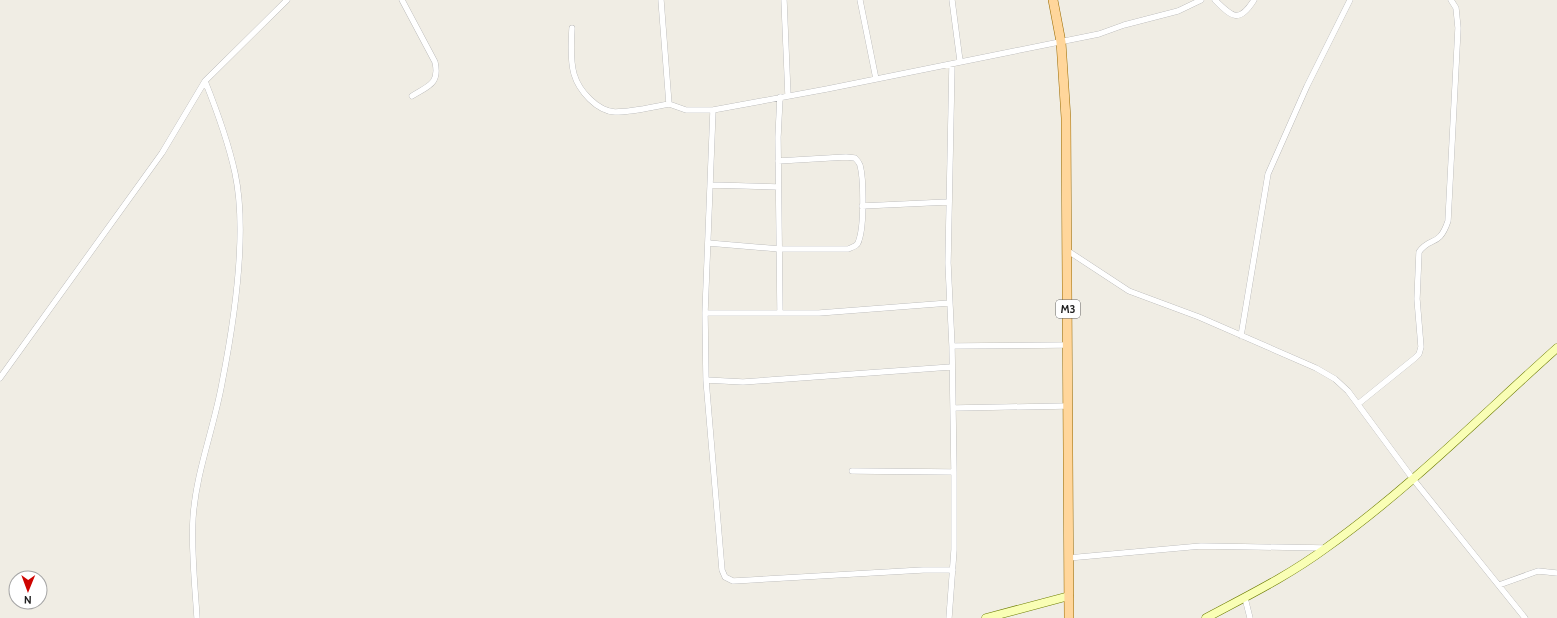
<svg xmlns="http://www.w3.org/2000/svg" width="1557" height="618" font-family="Cabin,sans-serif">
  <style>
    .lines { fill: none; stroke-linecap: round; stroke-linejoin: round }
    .street-casing { stroke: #a6a6a6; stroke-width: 6 }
    .secondary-casing { stroke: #6c7c00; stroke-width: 9 }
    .primary-casing { stroke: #9a6a00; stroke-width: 10 }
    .street { stroke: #fff; stroke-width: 5.5 }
    .secondary { stroke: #f9feb5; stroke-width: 8 }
    .primary { stroke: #ffd69b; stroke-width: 9 }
    .labels { text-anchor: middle; stroke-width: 3; stroke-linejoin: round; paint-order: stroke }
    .shield { fill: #fff; stroke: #626262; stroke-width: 1 }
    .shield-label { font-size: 11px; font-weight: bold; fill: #1f1f1f }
  </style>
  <rect width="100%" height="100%" fill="#f0ede4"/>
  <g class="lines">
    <defs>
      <path id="street" d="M 402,0 L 435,62 C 440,84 428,86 412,96
        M 661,0 L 669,104 L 686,110 L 713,110 L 827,89 L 1099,34 L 1124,25 L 1178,11 L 1201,0
        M 784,0 L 788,96
        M 860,0 L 876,79
        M 952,0 L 960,61
        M 1215,0 C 1232,17 1239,24 1254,0
        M 572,28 C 571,43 570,60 574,74 C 579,91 597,111 615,112 C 633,112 652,107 669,104
        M 780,97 L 778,137 L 780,313
        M 713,110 L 705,313 L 706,380 L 722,570 L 725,577 L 733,581 L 923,570 L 953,570
        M 711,185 L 778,187
        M 862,206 L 948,202
        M 708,243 L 780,249 L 848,249 C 853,247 858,246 859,240 C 864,226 864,180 860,165 C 859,162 857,160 855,158 L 846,157 L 778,161
        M 1068,251 L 1129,291 L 1199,317 L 1316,368 L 1335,379 L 1348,391 L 1413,479 L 1525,618
        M 705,313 L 819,313 L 949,303
        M 1241,336 L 1268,174 L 1307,86 L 1350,0
        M 952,346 L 1067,345
        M 0,378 L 162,153 L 205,81 L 287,0
        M 706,380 L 743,382 L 951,367
        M 1358,404 L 1415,358 L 1419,354 L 1421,347 L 1417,299 L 1419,252 C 1430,236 1439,248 1448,221 L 1458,28 L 1456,8 L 1451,0
        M 954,408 L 1067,406
        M 852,471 L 954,472
        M 1068,558 L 1201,546 L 1326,548
        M 1499,585 L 1538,571 L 1557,573
        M 1245,598 L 1250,618
        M 197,618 C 195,585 191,551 193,518 C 196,472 214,428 222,383 C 234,322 248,233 235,173 C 228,141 217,111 205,81
        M 949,618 L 954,550 L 954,472 L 952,346 L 948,263 L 952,64"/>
      <path id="secondary" d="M 986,618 L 1069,596
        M 1206,618 C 1247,596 1288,576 1326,548 C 1409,489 1481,416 1557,348"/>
      <path id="primary" d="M 1053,0 L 1061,42 L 1066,118 L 1069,618"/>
    </defs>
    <use href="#street" class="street-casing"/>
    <use href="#secondary" class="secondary-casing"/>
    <use href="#primary" class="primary-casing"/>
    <use href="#street" class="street"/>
    <use href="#secondary" class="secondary"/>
    <use href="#primary" class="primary"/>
  </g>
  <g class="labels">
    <rect class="shield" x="1056" y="300" width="24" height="18" rx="3"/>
    <g class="shield-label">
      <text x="1068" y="313">M3</text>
    </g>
  </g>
  <g transform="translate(28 590) rotate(181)"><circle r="19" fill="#ffffff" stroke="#a5a5a5"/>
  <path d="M0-3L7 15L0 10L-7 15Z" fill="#ce0400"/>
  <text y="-6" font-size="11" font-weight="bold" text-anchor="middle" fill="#1f1f1f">N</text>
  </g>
</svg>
